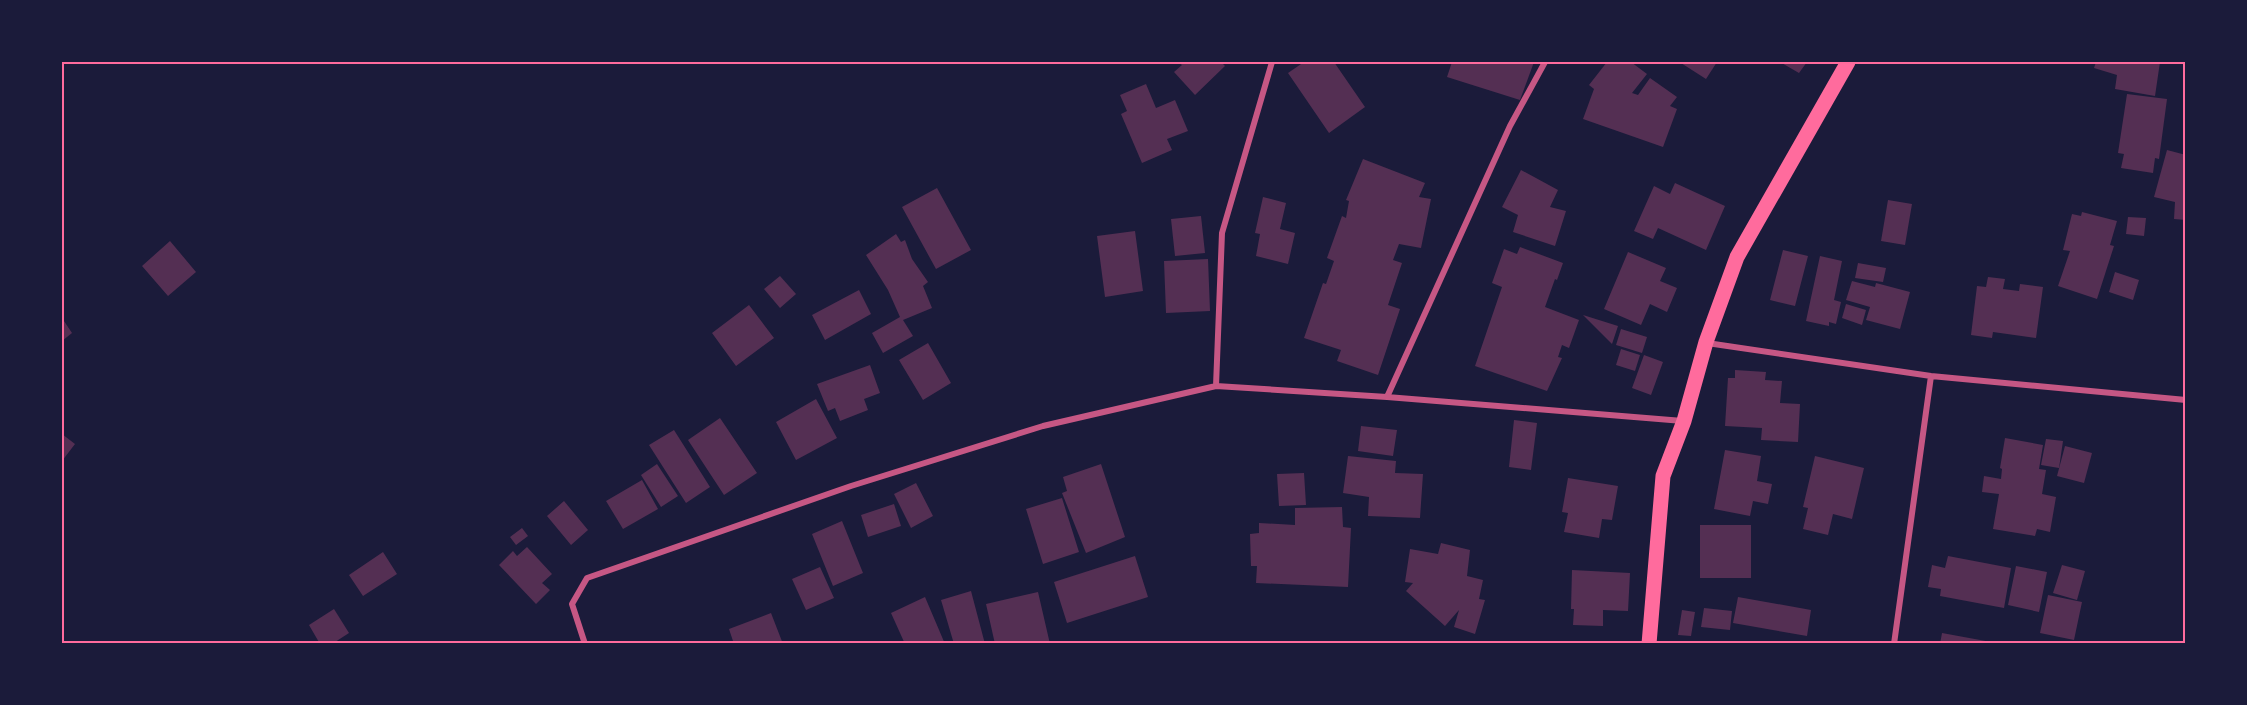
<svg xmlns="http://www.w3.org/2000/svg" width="2247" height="705" font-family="Barlow,sans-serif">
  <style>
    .building { fill: #542f53 }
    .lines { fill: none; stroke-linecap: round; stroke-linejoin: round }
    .minor { stroke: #c65784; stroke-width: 6 }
    .primary { stroke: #ff6b9d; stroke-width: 15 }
    .neatline { fill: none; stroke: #ff6b9d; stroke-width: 2 }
  </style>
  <rect width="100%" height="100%" fill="#1b1b3a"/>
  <path class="building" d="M 1178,62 L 1221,62 L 1225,66 L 1195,95 L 1174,72 L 1182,65 Z
    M 1304,62 L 1334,62 L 1365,107 L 1329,133 L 1288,73 Z
    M 1452,62 L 1534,62 L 1520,100 L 1447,77 Z
    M 1607,62 L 1631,62 L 1647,74 L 1632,93 L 1638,95 L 1650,78 L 1677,97 L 1670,106 L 1677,109 L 1663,147 L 1583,119 L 1594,89 L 1589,85 Z
    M 1682,62 L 1717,62 L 1706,79 L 1681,63 Z
    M 1780,62 L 1807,62 L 1799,73 Z
    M 2096,62 L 2160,62 L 2155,96 L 2115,89 L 2117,75 L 2094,68 Z
    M 1146,84 L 1156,108 L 1175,100 L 1188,131 L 1167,139 L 1172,150 L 1142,163 L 1121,114 L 1127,111 L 1120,95 Z
    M 2127,94 L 2167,99 L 2159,159 L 2155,158 L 2153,173 L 2121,168 L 2124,154 L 2118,153 Z
    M 2167,150 L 2186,155 L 2186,220 L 2174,219 L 2175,202 L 2154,197 Z
    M 1363,159 L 1425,183 L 1419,197 L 1431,199 L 1421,248 L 1399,244 L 1393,260 L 1402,263 L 1388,305 L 1400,309 L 1378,375 L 1337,361 L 1341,350 L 1304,338 L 1323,283 L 1326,284 L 1334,261 L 1327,258 L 1342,216 L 1346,218 L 1349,201 L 1346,200 Z
    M 1521,170 L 1558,190 L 1550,207 L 1566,211 L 1555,246 L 1513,232 L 1518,215 L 1502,207 Z
    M 1675,183 L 1725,206 L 1706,250 L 1658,228 L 1653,239 L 1634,231 L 1654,186 L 1670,194 Z
    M 937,188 L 971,250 L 936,269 L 902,207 Z
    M 1263,197 L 1286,203 L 1280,229 L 1295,233 L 1288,264 L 1256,256 L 1260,234 L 1255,233 Z
    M 1888,200 L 1912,204 L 1905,245 L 1881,241 Z
    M 2082,212 L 2117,221 L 2110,245 L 2114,246 L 2097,299 L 2058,286 L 2070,251 L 2063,250 L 2072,214 L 2081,216 Z
    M 1201,216 L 1205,253 L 1175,256 L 1171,219 Z
    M 2128,217 L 2146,218 L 2144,236 L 2126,234 Z
    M 1135,231 L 1143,291 L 1105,297 L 1097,236 Z
    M 896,234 L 901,242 L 905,240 L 912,259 L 928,282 L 923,286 L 932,308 L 903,320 L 913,336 L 883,353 L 872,333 L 900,317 L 888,290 L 866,255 Z
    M 170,241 L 196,272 L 168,296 L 142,266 Z
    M 1520,247 L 1563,263 L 1557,280 L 1555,279 L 1545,307 L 1579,320 L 1569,348 L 1562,345 L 1558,357 L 1562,358 L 1547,391 L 1475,366 L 1502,287 L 1492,283 L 1504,249 L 1517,254 Z
    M 1783,250 L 1808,256 L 1795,306 L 1770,300 Z
    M 1628,252 L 1666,268 L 1660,281 L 1677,288 L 1667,312 L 1650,304 L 1641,325 L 1604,309 Z
    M 1820,256 L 1842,261 L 1834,300 L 1841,302 L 1836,324 L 1829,322 L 1829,326 L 1806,321 Z
    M 1208,259 L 1210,311 L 1166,313 L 1164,261 Z
    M 1858,263 L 1886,268 L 1883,282 L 1855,278 Z
    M 2115,272 L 2139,280 L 2133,300 L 2109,292 Z
    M 780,276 L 796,294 L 780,308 L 764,289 Z
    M 1988,277 L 2005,279 L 2003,289 L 2019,291 L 2020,284 L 2043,287 L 2036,338 L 1993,332 L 1992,338 L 1971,335 L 1977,286 L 1986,287 Z
    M 1852,281 L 1875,287 L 1876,283 L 1910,292 L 1900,329 L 1866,320 L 1870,307 L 1846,300 Z
    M 859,290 L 871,314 L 825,340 L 812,315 Z
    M 1846,304 L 1866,310 L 1862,325 L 1842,318 Z
    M 749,305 L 774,338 L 736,366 L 712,333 Z
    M 1583,315 L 1618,326 L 1612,344 Z
    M 62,318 L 72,333 L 62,341 Z
    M 1621,329 L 1647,337 L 1642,353 L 1616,345 Z
    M 928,343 L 951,383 L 923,400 L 899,360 Z
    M 1621,349 L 1640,355 L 1635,371 L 1616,365 Z
    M 1644,355 L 1663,362 L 1651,395 L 1632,388 Z
    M 870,365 L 880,393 L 864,399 L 868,410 L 840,421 L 835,408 L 828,411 L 817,384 Z
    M 1735,370 L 1766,372 L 1765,380 L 1782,381 L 1780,403 L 1800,404 L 1798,442 L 1761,440 L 1762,428 L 1725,426 L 1728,378 L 1735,378 Z
    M 816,399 L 837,438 L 796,460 L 776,422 Z
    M 720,418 L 757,473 L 724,495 L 688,440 Z
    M 1514,420 L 1537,423 L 1531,470 L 1509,467 Z
    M 1361,426 L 1397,430 L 1393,456 L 1358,451 Z
    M 674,430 L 710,487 L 686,503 L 649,445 Z
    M 62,434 L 75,444 L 62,461 Z
    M 2005,438 L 2043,445 L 2039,469 L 2046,470 L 2042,494 L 2056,497 L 2050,532 L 2037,529 L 2035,536 L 1993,529 L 1999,494 L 1982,492 L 1984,476 L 2001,479 L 2002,469 L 2000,468 Z
    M 2046,439 L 2063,441 L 2059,468 L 2041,465 Z
    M 2065,446 L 2092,453 L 2084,483 L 2057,476 Z
    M 1725,450 L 1761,456 L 1757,481 L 1772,484 L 1768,504 L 1753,501 L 1750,516 L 1714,509 Z
    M 1348,456 L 1396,461 L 1395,473 L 1423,474 L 1420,518 L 1368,516 L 1369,497 L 1343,493 Z
    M 1815,456 L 1864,468 L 1852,519 L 1833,514 L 1828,535 L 1803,529 L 1808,508 L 1803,507 Z
    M 657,464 L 678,496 L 661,507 L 641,475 Z
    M 1101,464 L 1125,537 L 1086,553 L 1062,493 L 1067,491 L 1063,477 Z
    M 1304,473 L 1306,505 L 1279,506 L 1277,474 Z
    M 1568,478 L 1618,486 L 1612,520 L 1602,519 L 1599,538 L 1564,532 L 1568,513 L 1562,512 Z
    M 642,480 L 658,509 L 623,529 L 606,501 Z
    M 916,483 L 933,516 L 911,528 L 894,494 Z
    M 1062,498 L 1079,552 L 1043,564 L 1026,509 Z
    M 564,501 L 588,530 L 571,545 L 547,516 Z
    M 894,504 L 901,526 L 868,537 L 861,515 Z
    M 1342,507 L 1343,527 L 1351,528 L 1348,587 L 1256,583 L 1257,566 L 1251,566 L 1250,534 L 1259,533 L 1259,523 L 1295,525 L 1295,508 Z
    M 842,521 L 863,573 L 833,586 L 812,534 Z
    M 1700,525 L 1751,525 L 1751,578 L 1700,578 Z
    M 522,528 L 528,536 L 516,545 L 510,537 Z
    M 1441,543 L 1470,550 L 1467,576 L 1483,580 L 1479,599 L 1485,600 L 1475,634 L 1454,627 L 1459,610 L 1445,626 L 1406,591 L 1413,583 L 1405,582 L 1410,549 L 1438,554 Z
    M 527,547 L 552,574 L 542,583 L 550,590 L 536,604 L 499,565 L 513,551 L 517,556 Z
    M 383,552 L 397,574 L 363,596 L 349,575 Z
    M 1135,556 L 1148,597 L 1067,623 L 1054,582 Z
    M 1948,556 L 2011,568 L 2004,608 L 1940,596 L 1941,589 L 1928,587 L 1932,565 L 1945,568 Z
    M 2062,565 L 2085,571 L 2077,600 L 2053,593 Z
    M 2016,566 L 2047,572 L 2039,612 L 2008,605 Z
    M 820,567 L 834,598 L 806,610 L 792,579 Z
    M 1572,570 L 1630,573 L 1628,611 L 1603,610 L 1603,626 L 1573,625 L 1574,609 L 1571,609 Z
    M 971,591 L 985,644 L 954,644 L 941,600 Z
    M 1038,592 L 1050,644 L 995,644 L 986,604 Z
    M 2048,595 L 2082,602 L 2074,640 L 2040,633 Z
    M 925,597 L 945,644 L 905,644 L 891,613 Z
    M 1738,597 L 1811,610 L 1807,636 L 1733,623 Z
    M 1704,608 L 1732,611 L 1730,630 L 1701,627 Z
    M 334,609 L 349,633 L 332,644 L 320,644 L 309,625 Z
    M 1682,610 L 1695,612 L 1691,636 L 1678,635 Z
    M 771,613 L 783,644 L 734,644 L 729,629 Z
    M 1942,633 L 1991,642 L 1991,644 L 1940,644 Z"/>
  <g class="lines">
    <path class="minor" d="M 1707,343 L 1931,376 L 2186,400
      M 1216,386 L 1222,233 L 1272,62
      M 1387,397 L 1510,126 L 1545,62
      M 585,644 L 572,604 L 587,578 L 851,486 L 1043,426 L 1216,386 L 1387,397 L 1683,421
      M 1894,644 L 1931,376"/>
    <path class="primary" d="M 1649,644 L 1663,476 L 1684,421 L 1706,342 L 1737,257 L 1848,62"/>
  </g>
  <rect width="2247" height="705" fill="none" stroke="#1b1b3a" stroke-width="126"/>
  <rect x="63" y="63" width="2121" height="579" class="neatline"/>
</svg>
